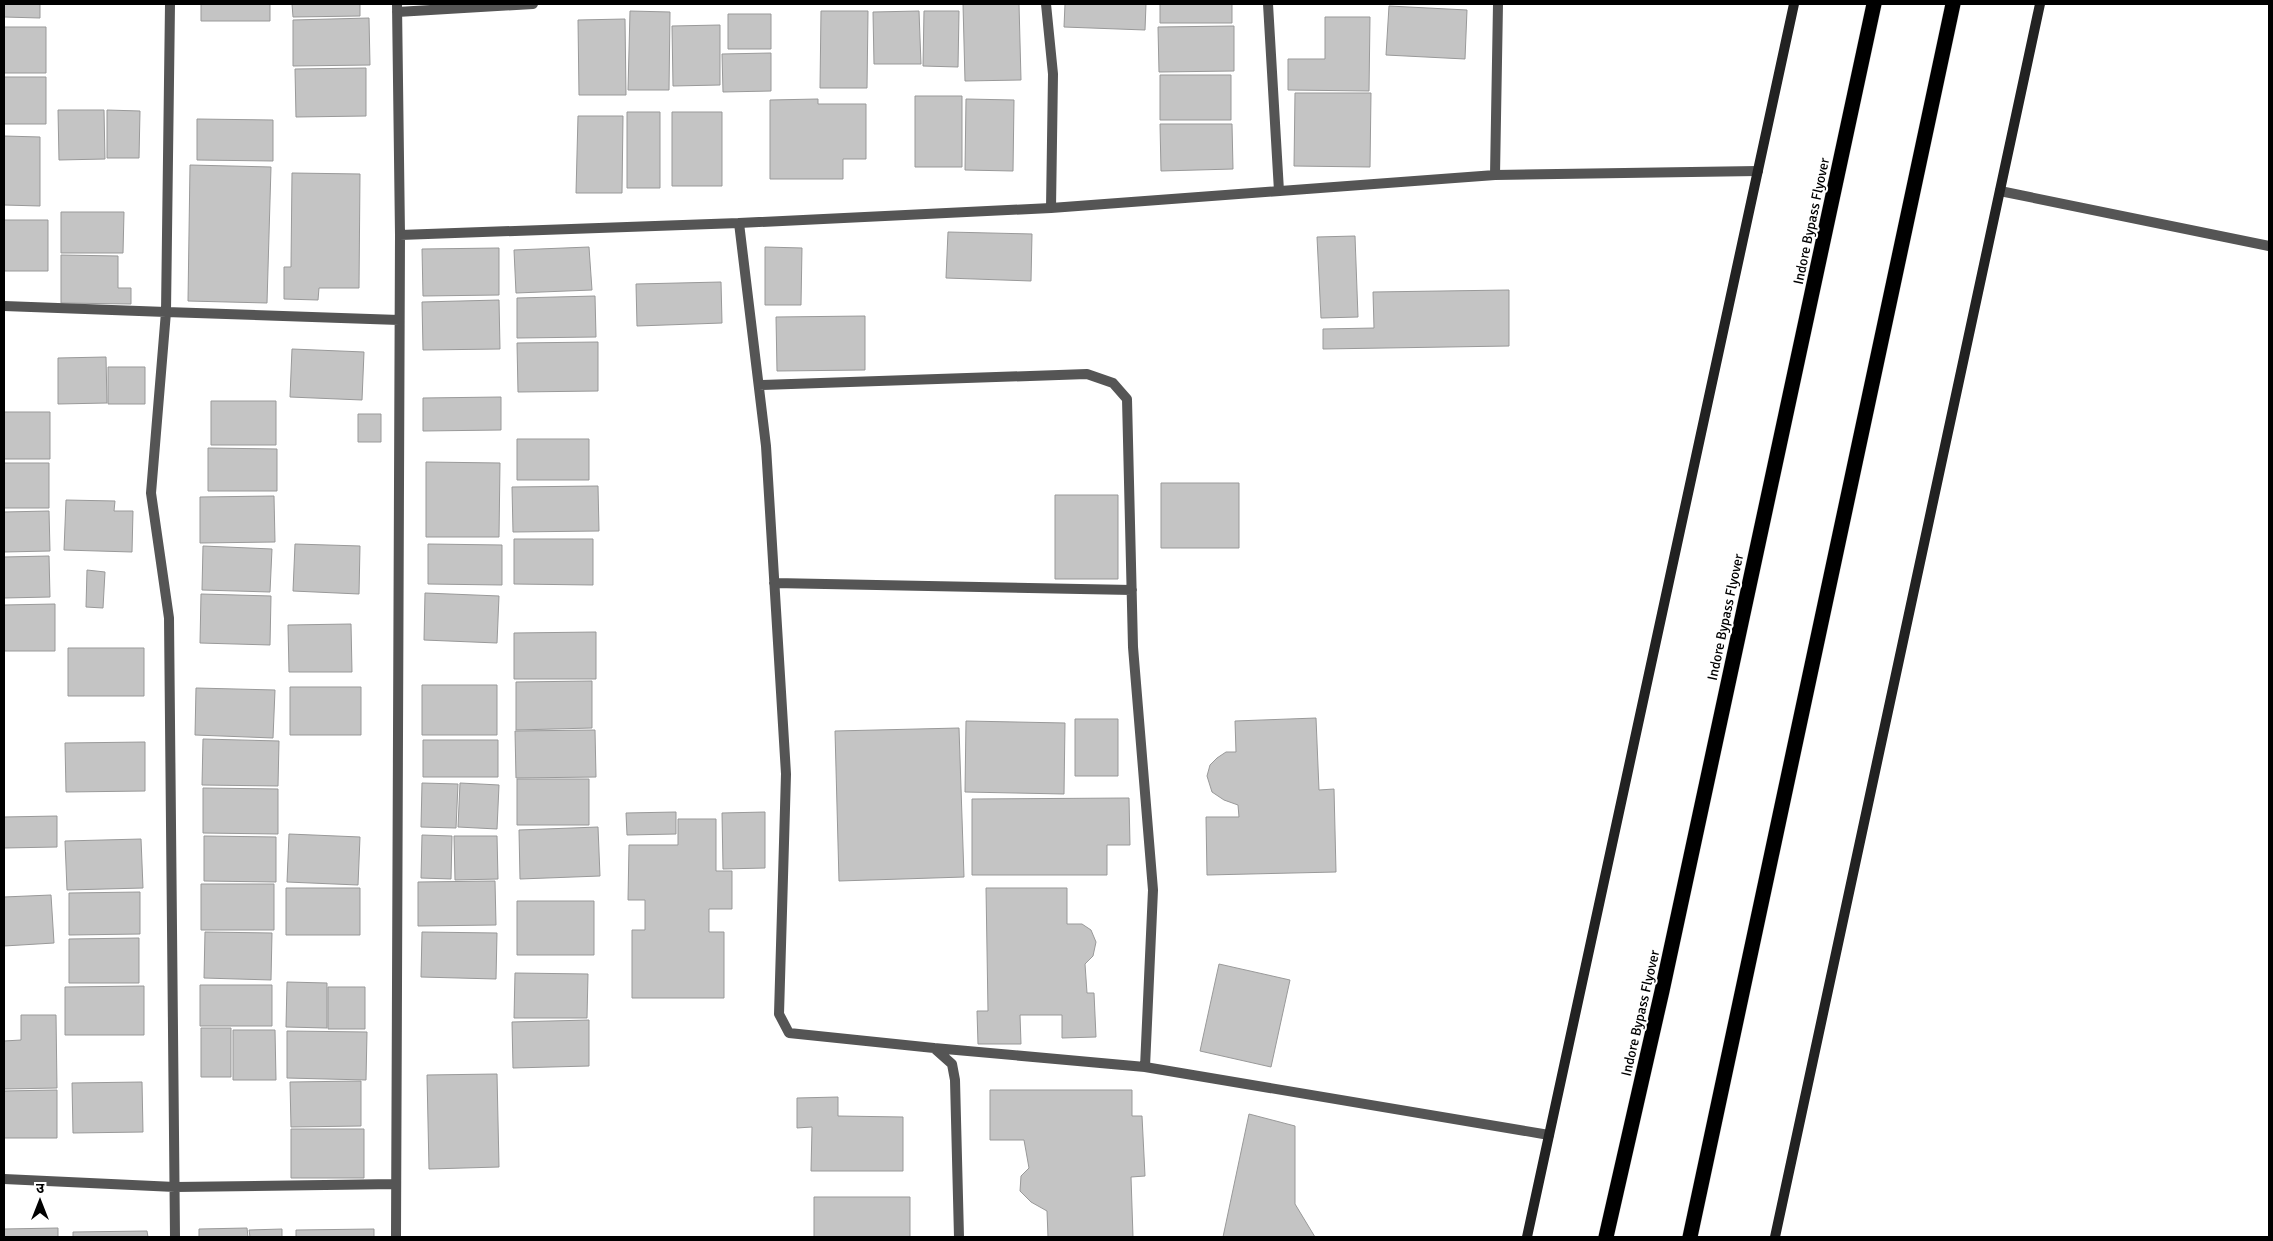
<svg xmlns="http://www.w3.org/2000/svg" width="2273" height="1241" font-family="Signika,'Noto Sans Devanagari',sans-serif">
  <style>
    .building { fill: #c4c4c4; stroke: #999 }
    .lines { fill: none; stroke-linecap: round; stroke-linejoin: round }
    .highway-casing { stroke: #dbdbdb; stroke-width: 16 }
    .street { stroke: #555; stroke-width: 10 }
    .secondary { stroke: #222; stroke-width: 10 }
    .highway { stroke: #000; stroke-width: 15 }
    .labels { text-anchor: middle; stroke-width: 4; stroke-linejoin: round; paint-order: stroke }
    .street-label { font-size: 14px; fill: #000; stroke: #fff }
  </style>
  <rect width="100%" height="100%" fill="#fff"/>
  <path class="building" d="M 4,4 L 40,4 L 40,18 L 4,17 Z
    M 201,4 L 270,4 L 270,21 L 201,21 Z
    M 292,4 L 360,4 L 360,16 L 293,17 Z
    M 963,4 L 1019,4 L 1021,80 L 965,81 Z
    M 1065,4 L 1146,4 L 1145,30 L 1064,27 Z
    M 1160,4 L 1232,4 L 1232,23 L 1160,23 Z
    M 1389,6 L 1467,10 L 1465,59 L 1386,55 Z
    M 630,11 L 670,12 L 669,90 L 628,90 Z
    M 821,11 L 868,11 L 867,88 L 820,88 Z
    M 919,11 L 921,64 L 874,64 L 873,12 Z
    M 924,11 L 959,11 L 958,67 L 923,66 Z
    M 728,14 L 771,14 L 771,49 L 728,49 Z
    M 1325,17 L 1370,17 L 1369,91 L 1288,90 L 1288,59 L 1325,59 Z
    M 369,18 L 370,65 L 293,66 L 293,20 Z
    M 625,19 L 626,95 L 579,95 L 578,20 Z
    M 720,25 L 720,85 L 673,86 L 672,26 Z
    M 1234,26 L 1234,71 L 1159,72 L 1158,27 Z
    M 4,27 L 46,27 L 46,73 L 4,73 Z
    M 771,53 L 771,91 L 723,92 L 722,54 Z
    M 366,68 L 366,116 L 296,117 L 295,69 Z
    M 1160,75 L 1231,75 L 1231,120 L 1160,120 Z
    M 4,77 L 46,77 L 46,124 L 4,124 Z
    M 1295,93 L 1371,93 L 1370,167 L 1294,166 Z
    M 915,96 L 962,96 L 962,167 L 915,167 Z
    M 818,99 L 818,104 L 866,104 L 866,159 L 843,159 L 843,179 L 770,179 L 770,100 Z
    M 966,99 L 1014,100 L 1013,171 L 965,170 Z
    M 58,110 L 104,110 L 105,159 L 59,160 Z
    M 107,110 L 140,111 L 139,158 L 107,158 Z
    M 627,112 L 660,112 L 660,188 L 627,188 Z
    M 672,112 L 722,112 L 722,186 L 672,186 Z
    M 578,116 L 623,116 L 622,193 L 576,193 Z
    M 197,119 L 273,120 L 273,161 L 197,160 Z
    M 1160,124 L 1232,124 L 1233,169 L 1161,171 Z
    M 4,136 L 40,137 L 40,206 L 4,205 Z
    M 190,165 L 271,167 L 267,303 L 188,301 Z
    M 292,173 L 360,174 L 359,288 L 319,288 L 318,300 L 284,299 L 284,267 L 291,267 Z
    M 61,212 L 124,212 L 123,253 L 61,253 Z
    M 4,220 L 48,220 L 48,271 L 4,271 Z
    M 948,232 L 1032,234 L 1031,281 L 946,278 Z
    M 1355,236 L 1358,317 L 1321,318 L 1317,237 Z
    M 589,247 L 592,290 L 516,293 L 514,250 Z
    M 765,247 L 802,248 L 801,305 L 765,305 Z
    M 499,248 L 499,295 L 423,296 L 422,249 Z
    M 61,255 L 118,256 L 118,288 L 131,288 L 131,304 L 61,303 Z
    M 721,282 L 722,323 L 637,326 L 636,284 Z
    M 1509,290 L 1509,346 L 1323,349 L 1323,329 L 1374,328 L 1373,292 Z
    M 595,296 L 596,337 L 517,338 L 517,298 Z
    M 499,300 L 500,349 L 423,350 L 422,302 Z
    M 865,316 L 865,370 L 777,371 L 776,317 Z
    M 598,342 L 598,391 L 518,392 L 517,343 Z
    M 292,349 L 364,352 L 362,400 L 290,397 Z
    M 106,357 L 107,403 L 58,404 L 58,358 Z
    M 108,367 L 145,367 L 145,404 L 108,404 Z
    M 501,397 L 501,430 L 423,431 L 423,398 Z
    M 211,401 L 276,401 L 276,445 L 211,445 Z
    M 4,412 L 50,412 L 50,459 L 4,459 Z
    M 358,414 L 381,414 L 381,442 L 358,442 Z
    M 517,439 L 589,439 L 589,480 L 517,480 Z
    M 208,448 L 277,449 L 277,491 L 208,491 Z
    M 426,462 L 500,463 L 499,537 L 426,537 Z
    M 4,463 L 49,463 L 49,508 L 4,508 Z
    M 1161,483 L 1239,483 L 1239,548 L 1161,548 Z
    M 598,486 L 599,531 L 513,532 L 512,487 Z
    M 1055,495 L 1118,495 L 1118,579 L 1055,579 Z
    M 274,496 L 275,542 L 200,543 L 200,497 Z
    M 66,500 L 115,501 L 114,511 L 133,511 L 132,552 L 64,550 Z
    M 49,511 L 50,551 L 4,552 L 4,512 Z
    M 514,539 L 593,539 L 593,585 L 514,584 Z
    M 295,544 L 360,546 L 359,594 L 293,591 Z
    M 428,544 L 502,545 L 502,585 L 428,584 Z
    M 203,546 L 272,549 L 270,592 L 202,590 Z
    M 49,556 L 50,597 L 4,598 L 4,557 Z
    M 87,570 L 105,572 L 103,608 L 86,607 Z
    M 425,593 L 499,596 L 497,643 L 424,640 Z
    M 201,594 L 271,596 L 270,645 L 200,643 Z
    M 55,604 L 55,651 L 4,651 L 4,605 Z
    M 351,624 L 352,672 L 289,672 L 288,625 Z
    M 596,632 L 596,679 L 514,679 L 514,633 Z
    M 68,648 L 144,648 L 144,696 L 68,696 Z
    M 592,681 L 592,728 L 516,730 L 516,682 Z
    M 422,685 L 497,685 L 497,735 L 422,735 Z
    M 290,687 L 361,687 L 361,735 L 290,735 Z
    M 196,688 L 275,690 L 273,738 L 195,735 Z
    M 1316,718 L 1319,790 L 1334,789 L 1336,872 L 1207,875 L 1206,817 L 1239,817 L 1238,805 L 1224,800 L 1212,792 L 1207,776 L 1210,765 L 1217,758 L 1226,752 L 1236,752 L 1235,721 Z
    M 1075,719 L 1118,719 L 1118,776 L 1075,776 Z
    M 966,721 L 1065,723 L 1064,794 L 965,792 Z
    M 959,728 L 964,877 L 839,881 L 835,731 Z
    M 595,730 L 596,777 L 516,778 L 515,731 Z
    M 203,739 L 279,741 L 278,786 L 202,785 Z
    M 423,740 L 498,740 L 498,777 L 423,777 Z
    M 145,742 L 145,791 L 66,792 L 65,743 Z
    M 517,779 L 589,779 L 589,825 L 517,825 Z
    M 422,783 L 458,784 L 456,828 L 421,827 Z
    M 460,783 L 499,785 L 497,829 L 458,827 Z
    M 203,788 L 278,789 L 278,834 L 203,833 Z
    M 1129,798 L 1130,845 L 1107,845 L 1107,875 L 972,875 L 972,799 Z
    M 676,812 L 676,834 L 627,835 L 626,813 Z
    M 765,812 L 765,868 L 723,869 L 722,813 Z
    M 57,816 L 57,847 L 4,848 L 4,817 Z
    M 678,819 L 716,819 L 716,871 L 732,871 L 732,909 L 709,909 L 709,932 L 724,932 L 724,998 L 632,998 L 632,930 L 645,930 L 645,900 L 628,900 L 629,845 L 678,845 Z
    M 598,827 L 600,876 L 520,879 L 519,830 Z
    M 289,834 L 360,837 L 358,885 L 287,882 Z
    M 422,835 L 452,836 L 451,879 L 421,878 Z
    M 204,836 L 276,837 L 276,882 L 204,881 Z
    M 454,836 L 497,836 L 498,879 L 455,880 Z
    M 141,839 L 143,888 L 67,890 L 65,841 Z
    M 495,881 L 496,925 L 418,926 L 418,882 Z
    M 201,884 L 274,884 L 274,930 L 201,930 Z
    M 286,888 L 360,888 L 360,935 L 286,935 Z
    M 986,888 L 1067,888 L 1067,924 L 1082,924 L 1091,930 L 1096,942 L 1093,956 L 1085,964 L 1087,993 L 1094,993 L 1096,1037 L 1062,1038 L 1062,1015 L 1020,1015 L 1021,1044 L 978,1044 L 977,1011 L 988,1011 Z
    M 140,892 L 140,934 L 69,935 L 69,893 Z
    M 51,895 L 54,943 L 4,946 L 4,897 Z
    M 517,901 L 594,901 L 594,955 L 517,955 Z
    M 205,932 L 272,933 L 271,980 L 204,978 Z
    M 422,932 L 497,933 L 496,979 L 421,977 Z
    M 139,938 L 139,983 L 69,983 L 69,939 Z
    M 1219,964 L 1290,980 L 1271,1067 L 1200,1051 Z
    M 515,973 L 588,974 L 587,1018 L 514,1018 Z
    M 287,982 L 327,983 L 327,1028 L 286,1027 Z
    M 200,985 L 272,985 L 272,1026 L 200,1026 Z
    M 144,986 L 144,1035 L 65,1035 L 65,987 Z
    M 328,987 L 365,987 L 365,1029 L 328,1029 Z
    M 21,1015 L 56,1015 L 57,1088 L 4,1089 L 4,1041 L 21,1040 Z
    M 589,1020 L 589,1066 L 513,1068 L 512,1022 Z
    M 201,1028 L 231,1028 L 231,1077 L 201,1077 Z
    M 233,1030 L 275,1030 L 276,1080 L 233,1080 Z
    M 287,1031 L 367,1032 L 366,1080 L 287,1078 Z
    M 497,1074 L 499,1167 L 429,1169 L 427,1075 Z
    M 361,1081 L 361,1126 L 291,1127 L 290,1082 Z
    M 142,1082 L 143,1132 L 73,1133 L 72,1083 Z
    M 57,1090 L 57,1138 L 4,1138 L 4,1091 Z
    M 990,1090 L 1132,1090 L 1132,1116 L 1142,1116 L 1145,1176 L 1131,1177 L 1133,1237 L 1048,1237 L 1047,1211 L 1031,1202 L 1020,1191 L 1021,1176 L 1029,1168 L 1024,1140 L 990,1140 Z
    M 838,1097 L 838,1116 L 903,1117 L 903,1171 L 811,1171 L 812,1127 L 797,1128 L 797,1098 Z
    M 1249,1114 L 1295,1126 L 1295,1204 L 1315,1237 L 1223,1237 Z
    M 291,1129 L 364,1129 L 364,1178 L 291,1178 Z
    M 814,1197 L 910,1197 L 910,1237 L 814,1237 Z
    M 58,1228 L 58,1237 L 4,1237 L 4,1229 Z
    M 247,1228 L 248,1237 L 199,1237 L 199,1229 Z
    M 282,1229 L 282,1237 L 250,1237 L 249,1230 Z
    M 374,1229 L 374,1237 L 296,1237 L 296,1230 Z
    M 147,1231 L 148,1237 L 73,1237 L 73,1232 Z"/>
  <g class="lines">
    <defs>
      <path id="highway" d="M 1606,1237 L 1662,991 L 1874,4
        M 1690,1237 L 1953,4"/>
    </defs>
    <use href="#highway" class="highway-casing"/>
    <path class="street" d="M 1046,4 L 1053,74 L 1051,208
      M 1268,4 L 1279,191
      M 397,12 L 533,4
      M 1495,175 L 1498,4
      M 2000,191 L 2269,246
      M 739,223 L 766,446 L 786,774 L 779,1014 L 789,1033 L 934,1048 L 952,1064 L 955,1080 L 959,1237
      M 400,235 L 739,223 L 1051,208 L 1495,175 L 1758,171
      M 4,306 L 166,312 L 170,4
      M 759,385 L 1087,374 L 1113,383 L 1127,399 L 1133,647 L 1153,890 L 1145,1067
      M 774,583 L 1132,590
      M 934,1048 L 1145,1067 L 1549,1135
      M 4,1179 L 175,1187 L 396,1184
      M 175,1237 L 169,618 L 151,493 L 166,312 L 399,320
      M 396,1237 L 400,235 L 397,4"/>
    <path class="secondary" d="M 1527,1237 L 1794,4
      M 1775,1237 L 2040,4"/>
    <use href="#highway" class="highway"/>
  </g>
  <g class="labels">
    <g class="street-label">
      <text transform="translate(1811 221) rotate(-78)" y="5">Indore Bypass Flyover</text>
      <text transform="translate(1725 617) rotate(-78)" y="5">Indore Bypass Flyover</text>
      <text transform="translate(1640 1013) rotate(-77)" y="5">Indore Bypass Flyover</text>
    </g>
  </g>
  <rect width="2273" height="1241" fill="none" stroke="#000000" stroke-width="10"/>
  <g transform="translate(40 1201)" stroke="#ffffff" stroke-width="4" paint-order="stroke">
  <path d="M0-4L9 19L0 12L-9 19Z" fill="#000000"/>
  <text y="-8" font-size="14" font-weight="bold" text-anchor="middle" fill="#000000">उ</text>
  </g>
</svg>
